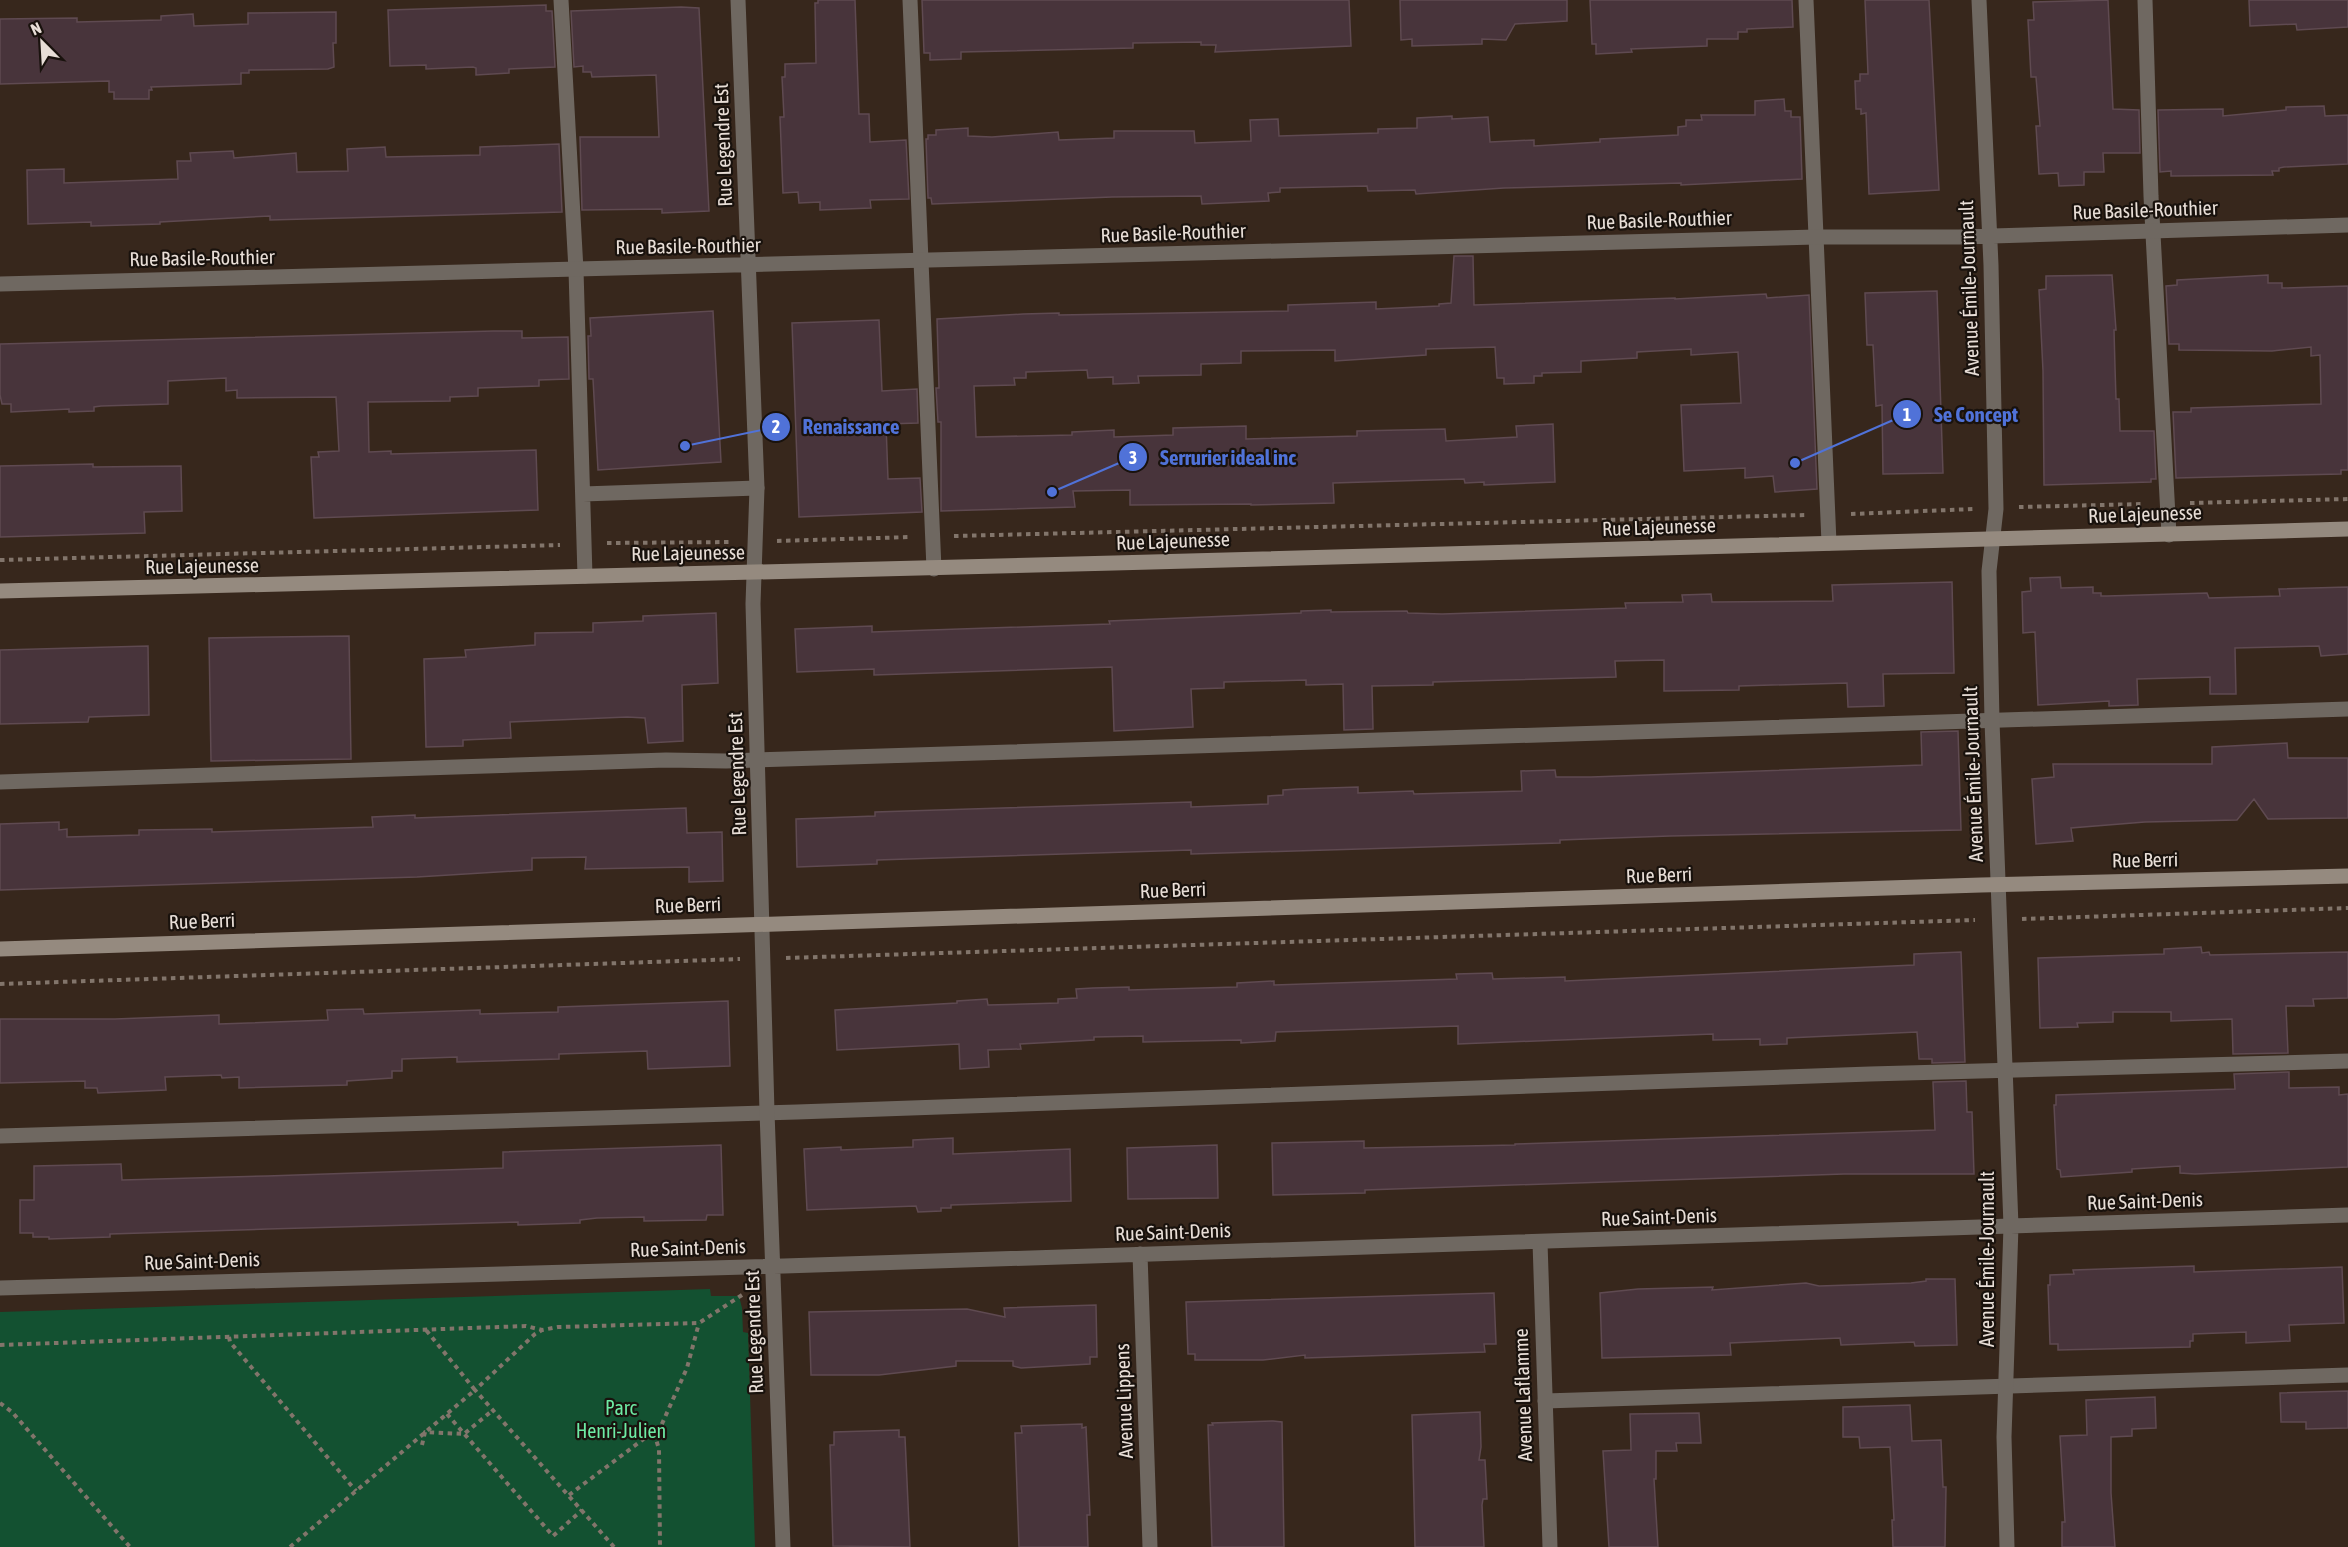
<svg xmlns="http://www.w3.org/2000/svg" width="2348" height="1547" font-family="'Asap Condensed',sans-serif">
  <style>
    .green { fill: #135131 }
    .building { fill: #48343b; stroke: #5f4a51; stroke-width: 1.5 }
    .lines { fill: none; stroke-linecap: round; stroke-linejoin: round }
    .path { stroke: #82756b; stroke-width: 4; stroke-dasharray: 4.5 4.5; stroke-linecap: butt }
    .service { stroke: #6f6861; stroke-width: 15 }
    .minor { stroke: #6f6861; stroke-width: 15 }
    .secondary { stroke: #958a7f; stroke-width: 15 }
    .labels { text-anchor: middle; stroke-width: 4.5; stroke-linejoin: round; paint-order: stroke }
    .street-label { font-size: 20px; fill: #e8ded7; stroke: #19120d }
    .park-label { font-size: 20px; fill: #6eeba4; stroke: #19120d }
    .leader { fill: none; stroke: #5072d8; stroke-width: 2 }
    .callout-dot { fill: #5072d8; stroke: #19120d; stroke-width: 2 }
    .mark-label { font-size: 18px; text-anchor: middle; font-weight: bold; fill: #fff }
    .callout-label { font-size: 21px; text-anchor: middle; font-weight: bold; fill: #5072d8; stroke: #19120d; stroke-width: 4.5; stroke-linejoin: round; paint-order: stroke }
  </style>
  <rect width="100%" height="100%" fill="#37271c"/>
  <path class="green" d="M 710,1289 L 711,1296 L 739,1296 L 742,1308 L 743,1332 L 748,1333 L 755,1547 L 0,1547 L 0,1312 Z"/>
  <path class="building" d="M 818,0 L 855,0 L 859,114 L 869,114 L 870,142 L 906,140 L 909,199 L 870,200 L 871,208 L 820,210 L 820,202 L 799,203 L 798,192 L 783,193 L 780,117 L 784,117 L 782,77 L 785,77 L 785,64 L 816,63 L 815,3 L 818,3 Z
    M 922,0 L 1349,0 L 1351,46 L 1215,52 L 1216,45 L 1201,45 L 1201,42 L 1133,43 L 1133,48 L 961,52 L 961,59 L 930,60 L 930,53 L 924,53 Z
    M 1400,0 L 1567,0 L 1567,21 L 1515,24 L 1506,40 L 1482,39 L 1482,44 L 1412,46 L 1412,39 L 1401,40 Z
    M 1590,0 L 1792,0 L 1793,27 L 1747,29 L 1747,32 L 1738,32 L 1738,39 L 1707,39 L 1707,46 L 1631,49 L 1632,52 L 1596,54 L 1596,44 L 1592,44 Z
    M 1865,0 L 1929,0 L 1939,190 L 1869,194 L 1866,113 L 1861,114 L 1861,109 L 1856,109 L 1855,81 L 1860,81 L 1860,74 L 1868,74 Z
    M 2108,0 L 2113,109 L 2139,110 L 2140,153 L 2103,153 L 2104,172 L 2084,172 L 2084,185 L 2059,186 L 2058,173 L 2039,174 L 2036,126 L 2040,126 L 2036,77 L 2031,77 L 2028,20 L 2034,20 L 2033,2 Z
    M 2249,0 L 2348,0 L 2348,27 L 2297,30 L 2296,24 L 2250,26 Z
    M 546,5 L 546,11 L 552,11 L 555,67 L 509,69 L 509,73 L 476,75 L 476,68 L 473,67 L 426,69 L 426,65 L 390,66 L 388,10 Z
    M 681,7 L 699,8 L 709,211 L 662,213 L 662,209 L 582,210 L 580,137 L 659,137 L 656,75 L 592,77 L 591,72 L 583,72 L 583,66 L 574,67 L 571,11 Z
    M 336,12 L 336,43 L 333,43 L 334,67 L 328,69 L 249,70 L 249,73 L 241,73 L 241,84 L 151,87 L 152,90 L 149,90 L 149,99 L 114,99 L 114,92 L 109,92 L 109,81 L 0,84 L 0,19 L 77,18 L 77,22 L 161,20 L 161,16 L 193,14 L 194,26 L 248,24 L 248,13 Z
    M 1784,99 L 1785,111 L 1791,111 L 1791,117 L 1800,117 L 1802,179 L 1681,185 L 1681,183 L 1504,188 L 1416,194 L 1415,190 L 1368,191 L 1367,186 L 1280,188 L 1280,192 L 1268,193 L 1269,201 L 1202,204 L 1201,196 L 1112,197 L 932,204 L 931,198 L 928,198 L 926,139 L 928,139 L 928,135 L 936,135 L 936,130 L 968,128 L 968,136 L 992,137 L 1058,132 L 1059,140 L 1114,138 L 1114,131 L 1194,131 L 1195,143 L 1251,141 L 1250,120 L 1278,119 L 1279,136 L 1378,133 L 1378,129 L 1417,128 L 1417,118 L 1452,116 L 1452,119 L 1488,117 L 1490,142 L 1534,140 L 1534,146 L 1600,142 L 1600,139 L 1678,135 L 1678,127 L 1686,126 L 1686,120 L 1702,120 L 1701,115 L 1755,115 L 1755,101 Z
    M 2324,106 L 2325,116 L 2348,115 L 2348,164 L 2284,167 L 2279,168 L 2279,171 L 2272,171 L 2273,175 L 2171,176 L 2171,171 L 2160,172 L 2158,110 L 2223,109 L 2223,116 L 2286,110 L 2286,107 Z
    M 559,144 L 562,212 L 270,220 L 270,216 L 160,222 L 160,224 L 91,226 L 91,222 L 28,224 L 27,170 L 64,169 L 64,183 L 178,179 L 177,161 L 191,161 L 190,153 L 233,151 L 234,158 L 296,153 L 297,172 L 348,171 L 347,149 L 385,147 L 386,157 L 480,155 L 480,147 Z
    M 1454,256 L 1473,256 L 1474,305 L 1675,298 L 1675,299 L 1766,294 L 1767,298 L 1809,295 L 1817,489 L 1775,492 L 1773,476 L 1745,478 L 1745,468 L 1684,471 L 1681,405 L 1741,403 L 1738,352 L 1691,355 L 1691,349 L 1637,352 L 1637,358 L 1581,361 L 1581,372 L 1542,373 L 1542,376 L 1534,376 L 1534,383 L 1504,384 L 1504,378 L 1497,378 L 1495,347 L 1426,349 L 1426,355 L 1335,361 L 1335,350 L 1241,351 L 1241,363 L 1201,364 L 1201,375 L 1138,376 L 1139,383 L 1113,384 L 1113,377 L 1088,378 L 1087,370 L 1026,372 L 1026,378 L 1014,378 L 1015,385 L 974,386 L 976,437 L 1072,435 L 1072,432 L 1114,430 L 1114,437 L 1173,435 L 1173,428 L 1246,426 L 1246,439 L 1357,436 L 1357,431 L 1445,429 L 1446,441 L 1517,437 L 1516,426 L 1553,424 L 1555,482 L 1484,485 L 1484,482 L 1465,483 L 1464,479 L 1333,483 L 1334,503 L 1251,505 L 1251,504 L 1130,505 L 1130,490 L 1073,491 L 1075,507 L 941,511 L 941,422 L 938,422 L 936,388 L 939,388 L 937,319 L 1023,314 L 1059,313 L 1059,315 L 1288,311 L 1288,305 L 1376,302 L 1376,309 L 1439,306 L 1439,304 L 1451,303 Z
    M 2112,275 L 2116,330 L 2114,330 L 2115,367 L 2116,399 L 2119,399 L 2120,431 L 2154,431 L 2156,479 L 2151,479 L 2151,482 L 2044,485 L 2043,371 L 2039,290 L 2046,289 L 2046,276 Z
    M 2268,275 L 2268,283 L 2282,283 L 2282,288 L 2348,286 L 2348,470 L 2341,470 L 2341,474 L 2176,478 L 2173,412 L 2191,412 L 2191,408 L 2321,404 L 2320,355 L 2311,356 L 2311,347 L 2272,351 L 2179,350 L 2179,344 L 2169,344 L 2166,286 L 2177,285 L 2177,280 Z
    M 1937,291 L 1943,473 L 1883,474 L 1882,405 L 1876,406 L 1873,345 L 1867,345 L 1865,293 Z
    M 713,311 L 721,462 L 598,470 L 593,379 L 589,379 L 588,336 L 591,336 L 590,318 Z
    M 879,320 L 882,391 L 917,389 L 918,423 L 886,424 L 888,479 L 920,478 L 922,512 L 799,517 L 792,323 Z
    M 494,331 L 522,331 L 522,338 L 568,337 L 569,379 L 539,380 L 539,386 L 478,388 L 478,396 L 450,397 L 450,401 L 368,402 L 369,452 L 391,451 L 391,454 L 536,450 L 538,510 L 314,518 L 311,457 L 319,457 L 318,452 L 339,451 L 336,397 L 237,398 L 237,390 L 226,391 L 226,378 L 168,381 L 168,404 L 101,406 L 94,407 L 94,411 L 69,412 L 69,409 L 11,412 L 11,404 L 2,404 L 0,395 L 0,344 Z
    M 93,464 L 93,467 L 181,466 L 182,511 L 144,512 L 145,533 L 0,537 L 0,466 Z
    M 2060,577 L 2061,588 L 2093,587 L 2093,593 L 2101,593 L 2101,596 L 2107,596 L 2207,593 L 2209,598 L 2280,596 L 2279,589 L 2348,587 L 2348,654 L 2321,656 L 2319,646 L 2235,648 L 2236,694 L 2210,694 L 2210,677 L 2137,679 L 2138,705 L 2109,706 L 2109,701 L 2038,705 L 2035,632 L 2023,633 L 2022,592 L 2031,591 L 2030,578 Z
    M 1952,582 L 1954,673 L 1883,674 L 1884,706 L 1848,707 L 1847,683 L 1739,686 L 1739,690 L 1664,691 L 1664,660 L 1615,661 L 1616,677 L 1433,682 L 1433,685 L 1372,686 L 1373,729 L 1344,730 L 1343,684 L 1306,685 L 1306,680 L 1224,682 L 1224,688 L 1191,689 L 1193,727 L 1114,731 L 1112,667 L 874,675 L 874,669 L 797,672 L 795,629 L 872,626 L 872,632 L 1110,624 L 1109,621 L 1301,613 L 1301,611 L 1331,610 L 1331,612 L 1407,611 L 1408,613 L 1442,614 L 1626,608 L 1625,603 L 1683,602 L 1682,595 L 1711,594 L 1712,602 L 1833,601 L 1832,585 Z
    M 716,613 L 718,683 L 682,685 L 683,741 L 648,743 L 645,718 L 627,717 L 510,722 L 511,738 L 463,740 L 463,746 L 426,747 L 424,659 L 466,657 L 465,650 L 535,645 L 535,633 L 593,632 L 593,623 L 643,621 L 643,616 Z
    M 349,636 L 351,759 L 211,761 L 209,638 Z
    M 148,646 L 149,715 L 89,717 L 88,722 L 0,724 L 0,650 Z
    M 1958,731 L 1961,830 L 1670,836 L 1560,840 L 1560,843 L 1191,854 L 1191,850 L 877,860 L 877,864 L 797,867 L 796,819 L 875,816 L 875,812 L 1191,802 L 1191,807 L 1268,804 L 1268,796 L 1283,795 L 1283,790 L 1297,789 L 1358,787 L 1358,793 L 1413,791 L 1414,794 L 1522,791 L 1521,771 L 1555,770 L 1556,777 L 1591,777 L 1922,765 L 1921,732 Z
    M 2287,743 L 2288,758 L 2348,758 L 2348,818 L 2268,819 L 2254,799 L 2237,820 L 2145,822 L 2071,828 L 2073,841 L 2036,844 L 2032,779 L 2054,777 L 2053,764 L 2212,764 L 2212,747 Z
    M 686,808 L 687,833 L 722,832 L 723,881 L 689,882 L 689,867 L 585,869 L 586,857 L 532,858 L 532,870 L 417,877 L 0,890 L 0,824 L 59,822 L 59,830 L 67,829 L 67,837 L 139,835 L 139,830 L 212,829 L 212,832 L 373,827 L 372,817 L 415,815 L 415,818 Z
    M 2201,947 L 2202,953 L 2209,952 L 2210,955 L 2348,952 L 2348,998 L 2313,999 L 2314,1006 L 2286,1006 L 2288,1053 L 2233,1054 L 2232,1019 L 2171,1021 L 2171,1012 L 2113,1012 L 2113,1022 L 2077,1023 L 2078,1027 L 2040,1028 L 2038,958 L 2164,954 L 2164,949 Z
    M 1961,952 L 1965,1062 L 1932,1063 L 1932,1059 L 1919,1059 L 1917,1032 L 1787,1038 L 1787,1044 L 1760,1045 L 1760,1039 L 1713,1040 L 1713,1034 L 1458,1044 L 1458,1026 L 1276,1032 L 1275,1041 L 1241,1043 L 1241,1040 L 1143,1042 L 1143,1036 L 1094,1037 L 1094,1040 L 1020,1044 L 1021,1049 L 988,1050 L 989,1067 L 960,1069 L 959,1044 L 837,1050 L 835,1010 L 957,1003 L 957,1001 L 987,999 L 988,1005 L 1058,1003 L 1058,999 L 1077,998 L 1076,989 L 1093,988 L 1129,987 L 1129,990 L 1237,987 L 1237,983 L 1274,981 L 1274,985 L 1457,979 L 1456,974 L 1492,973 L 1493,979 L 1565,977 L 1565,981 L 1914,965 L 1914,954 Z
    M 728,1001 L 730,1066 L 648,1069 L 647,1051 L 559,1054 L 559,1059 L 457,1062 L 457,1057 L 402,1059 L 402,1071 L 392,1071 L 392,1078 L 347,1081 L 347,1085 L 239,1088 L 239,1077 L 222,1078 L 221,1075 L 165,1077 L 166,1090 L 98,1093 L 97,1088 L 85,1088 L 85,1081 L 0,1083 L 0,1019 L 115,1019 L 219,1015 L 219,1024 L 328,1020 L 327,1010 L 363,1009 L 364,1014 L 480,1010 L 480,1014 L 558,1012 L 558,1007 Z
    M 2289,1072 L 2289,1088 L 2339,1087 L 2339,1095 L 2348,1094 L 2348,1167 L 2195,1174 L 2180,1173 L 2180,1166 L 2132,1169 L 2132,1172 L 2061,1177 L 2060,1170 L 2057,1169 L 2054,1105 L 2056,1105 L 2056,1095 L 2235,1089 L 2234,1074 Z
    M 1966,1081 L 1967,1112 L 1972,1112 L 1974,1174 L 1844,1174 L 1365,1190 L 1365,1193 L 1273,1195 L 1272,1143 L 1364,1141 L 1364,1148 L 1515,1145 L 1515,1144 L 1935,1130 L 1933,1082 Z
    M 953,1138 L 953,1154 L 1070,1149 L 1071,1201 L 951,1205 L 951,1208 L 941,1208 L 941,1211 L 918,1212 L 916,1206 L 807,1210 L 804,1149 L 841,1147 L 841,1150 L 913,1147 L 913,1140 Z
    M 721,1145 L 723,1215 L 707,1215 L 706,1220 L 644,1221 L 644,1217 L 597,1218 L 580,1220 L 580,1223 L 518,1225 L 518,1222 L 268,1229 L 110,1234 L 110,1237 L 49,1239 L 49,1237 L 33,1237 L 33,1233 L 20,1233 L 20,1200 L 34,1200 L 34,1166 L 121,1164 L 122,1180 L 267,1176 L 503,1168 L 503,1152 Z
    M 1217,1145 L 1218,1198 L 1128,1199 L 1127,1148 Z
    M 2194,1266 L 2194,1272 L 2342,1267 L 2344,1323 L 2289,1325 L 2290,1341 L 2246,1343 L 2246,1332 L 2193,1334 L 2193,1341 L 2190,1341 L 2190,1347 L 2058,1350 L 2058,1344 L 2050,1344 L 2048,1285 L 2050,1285 L 2050,1275 L 2074,1274 L 2073,1270 Z
    M 1926,1279 L 1955,1279 L 1957,1345 L 1915,1346 L 1914,1342 L 1841,1345 L 1840,1338 L 1730,1343 L 1731,1355 L 1602,1358 L 1600,1293 L 1638,1289 L 1713,1287 L 1712,1290 L 1806,1283 L 1819,1286 L 1911,1283 L 1926,1281 Z
    M 1494,1293 L 1496,1344 L 1484,1344 L 1485,1352 L 1305,1358 L 1305,1355 L 1263,1360 L 1195,1360 L 1195,1354 L 1188,1354 L 1186,1302 Z
    M 1096,1305 L 1097,1357 L 1090,1357 L 1090,1364 L 1021,1368 L 1013,1366 L 1013,1361 L 956,1361 L 956,1366 L 879,1375 L 811,1375 L 809,1312 L 967,1309 L 1005,1317 L 1004,1308 Z
    M 2348,1391 L 2348,1428 L 2306,1429 L 2306,1422 L 2281,1422 L 2280,1393 Z
    M 2155,1397 L 2156,1428 L 2132,1429 L 2132,1436 L 2111,1437 L 2111,1493 L 2115,1547 L 2062,1547 L 2062,1522 L 2065,1522 L 2060,1436 L 2087,1435 L 2086,1400 Z
    M 1910,1405 L 1912,1441 L 1941,1440 L 1943,1487 L 1946,1487 L 1945,1547 L 1893,1547 L 1892,1520 L 1894,1520 L 1890,1447 L 1860,1448 L 1859,1437 L 1843,1437 L 1843,1407 Z
    M 1480,1412 L 1481,1447 L 1479,1460 L 1485,1460 L 1487,1499 L 1483,1499 L 1482,1505 L 1484,1547 L 1415,1547 L 1412,1415 Z
    M 1699,1413 L 1701,1443 L 1676,1443 L 1677,1451 L 1656,1451 L 1656,1479 L 1654,1479 L 1658,1547 L 1609,1547 L 1603,1451 L 1631,1450 L 1630,1414 Z
    M 1273,1421 L 1282,1422 L 1284,1547 L 1212,1547 L 1208,1425 L 1213,1425 L 1212,1423 Z
    M 1082,1424 L 1082,1428 L 1086,1427 L 1090,1515 L 1087,1515 L 1088,1547 L 1019,1547 L 1015,1433 L 1022,1433 L 1021,1426 Z
    M 899,1430 L 899,1437 L 905,1437 L 910,1547 L 833,1546 L 830,1445 L 834,1445 L 834,1432 Z"/>
  <g class="lines">
    <path class="path" d="M 2190,503 L 2348,499
      M 2019,507 L 2143,504
      M 1851,514 L 1973,509
      M 954,536 L 1805,515
      M 777,541 L 911,537
      M 607,543 L 731,542
      M 0,560 L 560,545
      M 2022,919 L 2348,908
      M 786,958 L 1975,920
      M 0,984 L 740,959
      M 229,1337 L 230,1342 L 356,1491
      M 0,1345 L 526,1326 L 542,1330
      M 0,1403 L 12,1412 L 130,1547
      M 447,1414 L 553,1536 L 582,1510
      M 654,1433 L 659,1449 L 660,1547
      M 422,1445 L 425,1432 L 464,1434 L 493,1410
      M 569,1495 L 661,1426 L 687,1368 L 699,1323
      M 290,1547 L 475,1390 L 426,1330
      M 614,1547 L 475,1390 L 535,1334 L 542,1330 L 558,1327 L 699,1323 L 742,1295"/>
    <path class="service" d="M 561,0 L 576,270 L 585,576
      M 910,0 L 934,569
      M 1806,0 L 1829,543
      M 2145,0 L 2151,196 L 2169,535
      M 583,494 L 757,488
      M 0,782 L 666,760 L 726,761 L 2348,709
      M 0,1136 L 797,1112 L 1870,1074 L 2348,1061
      M 1545,1401 L 2348,1375"/>
    <path class="minor" d="M 738,0 L 757,488 L 753,604 L 767,1112 L 783,1547
      M 1979,0 L 1991,265 L 1996,509 L 1989,571 L 1992,721 L 2011,1226 L 2004,1437 L 2007,1547
      M 0,284 L 1816,237 L 1959,237 L 2348,225
      M 1540,1242 L 1550,1547
      M 1140,1254 L 1150,1547
      M 0,1288 L 784,1266 L 2348,1215"/>
    <path class="secondary" d="M 0,591 C 783,572 1565,552 2348,529
      M 0,949 L 1981,885 L 2348,876"/>
  </g>
  <g class="labels">
    <g class="street-label">
      <text transform="translate(723 145) rotate(-92)" y="7">Rue Legendre Est</text>
      <text transform="translate(2145 210) rotate(-2)" y="7">Rue Basile-Routhier</text>
      <text transform="translate(1659 220) rotate(-2)" y="7">Rue Basile-Routhier</text>
      <text transform="translate(1173 233) rotate(-2)" y="7">Rue Basile-Routhier</text>
      <text transform="translate(688 246) rotate(-1)" y="7">Rue Basile-Routhier</text>
      <text transform="translate(202 258) rotate(-1)" y="7">Rue Basile-Routhier</text>
      <text transform="translate(1969 288) rotate(-92)" y="7">Avenue Émile-Journault</text>
      <text transform="translate(2145 514) rotate(-2)" y="7">Rue Lajeunesse</text>
      <text transform="translate(1659 527) rotate(-2)" y="7">Rue Lajeunesse</text>
      <text transform="translate(1173 541) rotate(-2)" y="7">Rue Lajeunesse</text>
      <text transform="translate(688 553) rotate(-1)" y="7">Rue Lajeunesse</text>
      <text transform="translate(202 566) rotate(-1)" y="7">Rue Lajeunesse</text>
      <text transform="translate(737 774) rotate(-92)" y="7">Rue Legendre Est</text>
      <text transform="translate(1973 774) rotate(-92)" y="7">Avenue Émile-Journault</text>
      <text transform="translate(2145 860) rotate(-1)" y="7">Rue Berri</text>
      <text transform="translate(1659 875) rotate(-2)" y="7">Rue Berri</text>
      <text transform="translate(1173 890) rotate(-2)" y="7">Rue Berri</text>
      <text transform="translate(688 905) rotate(-2)" y="7">Rue Berri</text>
      <text transform="translate(202 921) rotate(-2)" y="7">Rue Berri</text>
      <text transform="translate(2145 1201) rotate(-2)" y="7">Rue Saint-Denis</text>
      <text transform="translate(1659 1217) rotate(-2)" y="7">Rue Saint-Denis</text>
      <text transform="translate(1173 1232) rotate(-2)" y="7">Rue Saint-Denis</text>
      <text transform="translate(688 1248) rotate(-2)" y="7">Rue Saint-Denis</text>
      <text transform="translate(1987 1259) rotate(-90)" y="7">Avenue Émile-Journault</text>
      <text transform="translate(202 1261) rotate(-2)" y="7">Rue Saint-Denis</text>
      <text transform="translate(754 1332) rotate(-92)" y="7">Rue Legendre Est</text>
      <text transform="translate(1523 1395) rotate(-92)" y="7">Avenue Laflamme</text>
      <text transform="translate(1124 1401) rotate(-92)" y="7">Avenue Lippens</text>
    </g>
    <g class="park-label">
      <text x="621" y="1415">Parc<tspan x="621" dy="23">Henri-Julien</tspan></text>
    </g>
  </g>
  <path class="leader" d="M1795 463L1907 414M685 446L776 427M1052 492L1133 457"/>
  <g class="callout-dot">
    <circle cx="1795" cy="463" r="6"/>
    <circle cx="685" cy="446" r="6"/>
    <circle cx="1052" cy="492" r="6"/>
    <circle cx="1907" cy="414" r="15"/>
    <circle cx="776" cy="427" r="15"/>
    <circle cx="1133" cy="457" r="15"/>
  </g>
  <g class="mark-label">
    <text x="1907" y="421">1</text>
    <text x="776" y="433">2</text>
    <text x="1133" y="464">3</text>
  </g>
  <g class="callout-label">
    <text x="1976" y="422">Se Concept</text>
    <text x="851" y="434">Renaissance</text>
    <text x="1228" y="465">Serrurier ideal inc</text>
  </g>
  <g transform="translate(42 42) rotate(336)" stroke="#19120d" stroke-width="4.5" paint-order="stroke">
  <path d="M0-4.5L10 22L0 15L-10 22Z" fill="#e8ded7"/>
  <text y="-9" font-size="16" font-weight="bold" text-anchor="middle" fill="#e8ded7">N</text>
  </g>
</svg>
